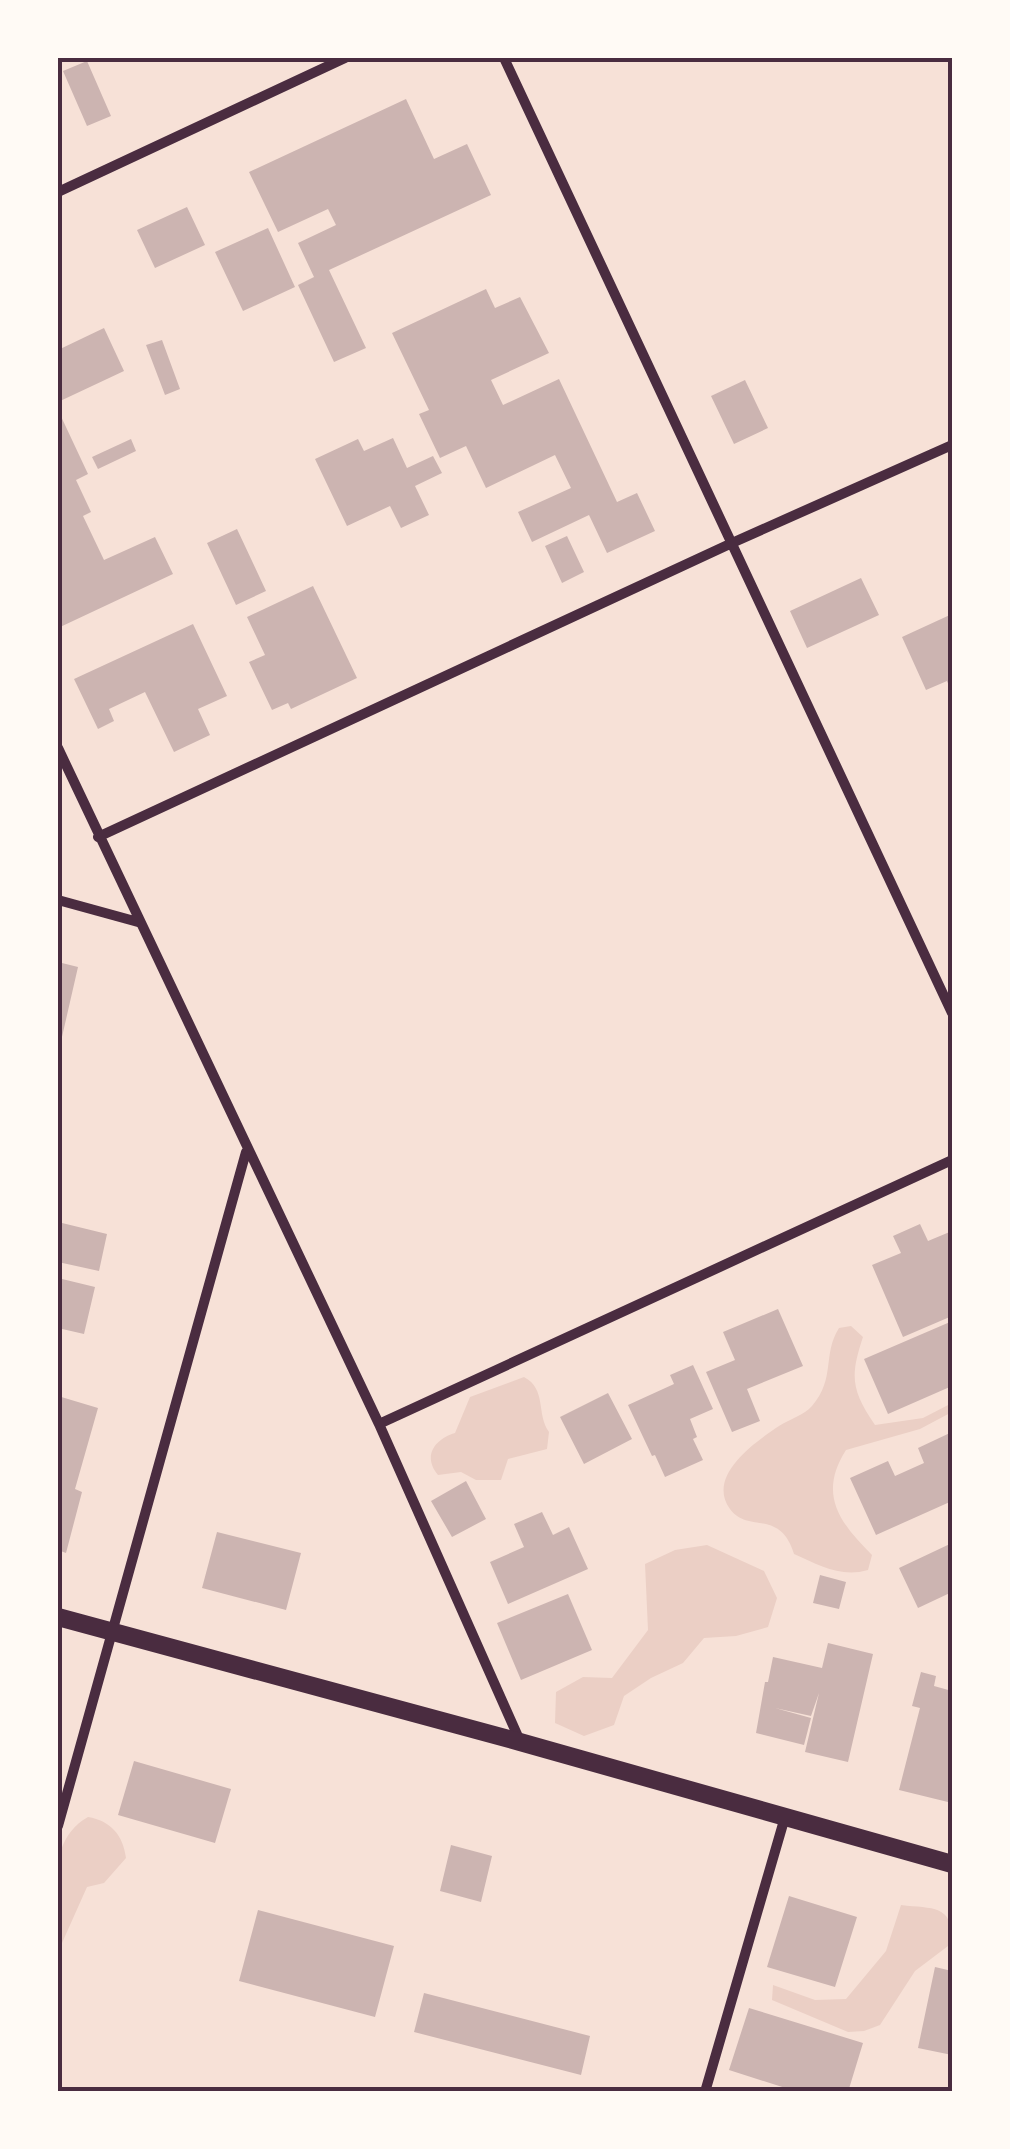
<svg xmlns="http://www.w3.org/2000/svg" width="1010" height="2149" font-family="Commissioner,sans-serif">
  <style>
    .green { fill: #ebcfc5 }
    .building { fill: #ccb4b1 }
    .lines { fill: none; stroke-linecap: round; stroke-linejoin: round }
    .minor { stroke: #4a2c40; stroke-width: 10 }
    .tertiary { stroke: #4a2c40; stroke-width: 18 }
    .neatline { fill: none; stroke: #4a2c40; stroke-width: 4 }
  </style>
  <rect width="100%" height="100%" fill="#f7e1d7"/>
  <path class="green" d="M 851,1326 L 863,1337 C 850,1376 851,1390 875,1425 L 923,1418 L 952,1403 L 952,1412 L 920,1429 L 846,1450 C 818,1494 839,1522 872,1555 L 868,1570 C 841,1578 819,1565 794,1554 C 780,1508 748,1534 730,1509 C 706,1476 755,1442 779,1426 C 790,1419 804,1415 812,1406 C 836,1378 822,1355 839,1328 Z
    M 524,1377 C 547,1389 536,1414 549,1432 L 547,1449 L 508,1459 L 501,1480 L 476,1480 L 461,1472 L 438,1475 C 422,1456 435,1439 455,1433 L 470,1397 Z
    M 707,1545 L 764,1571 L 777,1598 L 768,1627 L 736,1636 L 704,1638 L 683,1663 L 651,1678 L 624,1696 L 614,1725 L 584,1736 L 555,1723 L 556,1692 L 583,1677 L 612,1678 L 648,1630 L 645,1564 L 675,1550 Z
    M 88,1817 C 111,1821 123,1835 126,1858 L 104,1883 L 87,1887 L 58,1952 C 57,1908 43,1842 88,1817 Z
    M 901,1905 C 934,1909 953,1904 952,1943 L 915,1971 L 880,2025 L 864,2031 L 848,2032 L 772,2000 L 773,1985 L 815,2000 L 846,1999 L 886,1951 Z"/>
  <path class="building" d="M 87,61 L 111,116 L 87,126 L 63,71 Z
    M 406,99 L 434,159 L 467,144 L 491,195 L 329,270 L 366,348 L 334,362 L 298,285 L 314,277 L 298,243 L 336,225 L 328,209 L 278,232 L 249,172 Z
    M 187,207 L 205,245 L 155,268 L 137,230 Z
    M 268,228 L 295,287 L 243,311 L 215,252 Z
    M 486,289 L 495,308 L 520,297 L 549,353 L 491,380 L 503,405 L 559,379 L 617,502 L 637,493 L 655,531 L 607,553 L 589,515 L 532,542 L 518,512 L 571,488 L 555,455 L 486,488 L 466,446 L 440,458 L 419,414 L 429,410 L 392,333 Z
    M 104,328 L 124,371 L 58,402 L 58,350 Z
    M 162,340 L 180,389 L 165,395 L 146,345 Z
    M 745,380 L 768,428 L 734,444 L 711,396 Z
    M 58,410 L 88,474 L 76,480 L 91,512 L 83,516 L 104,560 L 155,537 L 173,574 L 58,628 Z
    M 393,438 L 407,468 L 433,456 L 442,473 L 415,486 L 429,515 L 401,528 L 390,506 L 347,526 L 315,459 L 358,439 L 364,451 Z
    M 131,439 L 136,451 L 98,469 L 92,457 Z
    M 237,529 L 266,591 L 236,605 L 207,543 Z
    M 567,536 L 584,572 L 562,583 L 545,546 Z
    M 861,578 L 879,615 L 807,648 L 790,611 Z
    M 313,586 L 357,678 L 291,709 L 288,703 L 272,710 L 249,662 L 265,655 L 247,617 Z
    M 952,614 L 952,693 L 947,681 L 926,690 L 902,637 Z
    M 193,624 L 227,696 L 198,709 L 210,735 L 174,752 L 145,692 L 109,709 L 114,721 L 98,729 L 74,679 Z
    M 58,962 L 78,967 L 59,1050 L 58,1049 Z
    M 58,1222 L 107,1234 L 99,1271 L 58,1262 Z
    M 920,1224 L 928,1241 L 952,1231 L 952,1316 L 903,1337 L 872,1265 L 901,1253 L 893,1236 Z
    M 58,1278 L 95,1287 L 84,1334 L 58,1328 Z
    M 778,1309 L 803,1366 L 747,1389 L 760,1421 L 732,1432 L 706,1372 L 735,1360 L 723,1332 Z
    M 950,1322 L 952,1386 L 888,1414 L 864,1359 Z
    M 693,1365 L 713,1409 L 690,1419 L 697,1437 L 693,1439 L 703,1460 L 665,1477 L 655,1455 L 652,1456 L 628,1405 L 674,1384 L 670,1375 Z
    M 608,1393 L 632,1439 L 584,1464 L 560,1417 Z
    M 58,1396 L 98,1408 L 75,1489 L 82,1492 L 66,1553 L 58,1550 Z
    M 952,1432 L 952,1501 L 876,1535 L 850,1478 L 888,1461 L 895,1476 L 924,1463 L 918,1448 Z
    M 466,1481 L 486,1519 L 452,1537 L 431,1501 Z
    M 542,1512 L 553,1535 L 569,1527 L 588,1569 L 508,1604 L 490,1562 L 524,1547 L 514,1524 Z
    M 217,1532 L 301,1553 L 286,1610 L 202,1588 Z
    M 952,1543 L 952,1592 L 918,1608 L 899,1568 Z
    M 820,1575 L 846,1582 L 839,1609 L 813,1603 Z
    M 568,1594 L 592,1650 L 521,1680 L 497,1623 Z
    M 828,1643 L 873,1654 L 848,1762 L 805,1752 L 819,1693 L 811,1716 L 775,1708 L 811,1718 L 804,1745 L 756,1733 L 765,1682 L 768,1682 L 773,1657 L 822,1668 Z
    M 921,1672 L 936,1676 L 934,1686 L 952,1691 L 952,1803 L 899,1790 L 920,1708 L 912,1706 Z
    M 134,1761 L 231,1789 L 215,1843 L 118,1815 Z
    M 451,1845 L 492,1856 L 481,1902 L 440,1891 Z
    M 789,1896 L 857,1917 L 835,1987 L 767,1967 Z
    M 258,1910 L 394,1946 L 375,2017 L 239,1981 Z
    M 935,1967 L 952,1971 L 952,2055 L 918,2048 Z
    M 424,1993 L 590,2036 L 581,2075 L 414,2032 Z
    M 749,2008 L 863,2043 L 848,2092 L 798,2092 L 729,2070 Z"/>
  <g class="lines">
    <path class="minor" d="M 504,58 L 952,1013
      M 58,192 L 345,58
      M 58,748 L 379,1424 L 520,1741
      M 98,837 L 732,543 L 952,445
      M 58,900 L 138,922
      M 379,1424 L 952,1160
      M 58,1826 L 246,1152
      M 705,2092 L 785,1817"/>
    <path class="tertiary" d="M 58,1617 L 520,1742 L 952,1864"/>
  </g>
  <rect width="1010" height="2149" fill="none" stroke="#fffaf5" stroke-width="120"/>
  <rect x="60" y="60" width="890" height="2029" class="neatline"/>
</svg>
